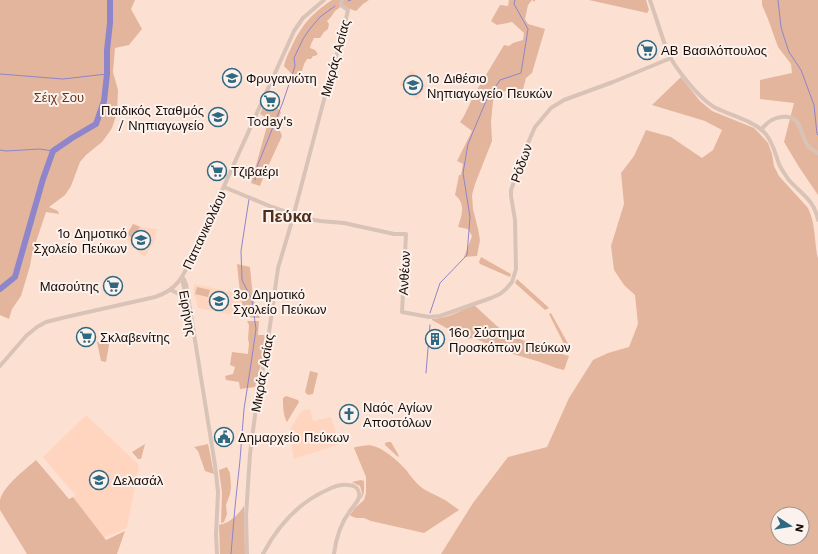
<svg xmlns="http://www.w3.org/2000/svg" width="818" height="554" font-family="'Work Sans',sans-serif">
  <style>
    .built { fill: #ffd5bf }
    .green { fill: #e3b59c; fill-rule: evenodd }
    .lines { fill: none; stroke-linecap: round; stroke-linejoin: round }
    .stream { stroke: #8f85cb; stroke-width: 1 }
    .river { stroke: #8f85cb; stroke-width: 6 }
    .secondary { stroke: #d9c3b7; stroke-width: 4 }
    .labels { text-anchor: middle; stroke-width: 4; stroke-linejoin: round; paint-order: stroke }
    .poi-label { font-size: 13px; fill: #190b04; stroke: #fbf2ed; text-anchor: start }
    .street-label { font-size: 13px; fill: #190b04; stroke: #fbf2ed }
    .park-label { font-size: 13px; fill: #653618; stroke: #fbf2ed }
    .district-label { font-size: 17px; font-weight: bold; fill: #4f2d19; stroke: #fbf2ed }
  </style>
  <rect width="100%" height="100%" fill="#fce1d3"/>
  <path class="built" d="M 412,70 L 426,86 L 417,99 L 399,84 Z
    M 212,110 L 225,114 L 223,125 L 210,122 Z
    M 133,223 L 142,227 L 157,229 L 154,243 L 151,246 L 146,256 L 142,256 L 125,237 Z
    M 194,284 L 241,294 L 243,317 L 198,308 L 196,303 L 196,298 L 194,296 Z
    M 310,409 L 313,421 L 331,417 L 340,444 L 294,459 L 289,431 L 301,411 Z
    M 86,415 L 139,465 L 127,528 L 104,538 L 73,497 L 76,495 L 68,487 L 43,457 Z"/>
  <path class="green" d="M 0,0 L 135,0 L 131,9 L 142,29 L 129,45 L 115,48 L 113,72 L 118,90 L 117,113 L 112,128 L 108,134 L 102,142 L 86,155 L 80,162 L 71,186 L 65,195 L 49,207 L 58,211 L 59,214 L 46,212 L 32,254 L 30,266 L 21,296 L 12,309 L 9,319 L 0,315 Z
    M 332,0 L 369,0 L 363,4 L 356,11 L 350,9 L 343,5 L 335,11 L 331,17 L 327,21 L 329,24 L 328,29 L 324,32 L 320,38 L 314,38 L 311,44 L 310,48 L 315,50 L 318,54 L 315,56 L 313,56 L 311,59 L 307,59 L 304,64 L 300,78 L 294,76 L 284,66 C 285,60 288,54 291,48 C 301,26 311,14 332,0 Z
    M 509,0 L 535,0 L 535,2 L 532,0 L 528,5 L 525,19 L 528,24 L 545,29 L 532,73 L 526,78 L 522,93 C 505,88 506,89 493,101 L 491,122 L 492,141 L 475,184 L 472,195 L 473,209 L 478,229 L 480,240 L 477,256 L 464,257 L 472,236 L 468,229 L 458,227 C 462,215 466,204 455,195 L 459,175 L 461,175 L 463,164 L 457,161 L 472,131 L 460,122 L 464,116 L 474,95 L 504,45 L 509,46 L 513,43 L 523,40 L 524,33 L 512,22 L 497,25 L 491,21 L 500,5 L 508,6 Z
    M 589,0 L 646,0 L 649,10 L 647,13 Z
    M 762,0 L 818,0 L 818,195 L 799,167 L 784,142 L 794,103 L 760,99 L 760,80 L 792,73 L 791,64 L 778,47 L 768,19 L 762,5 Z
    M 681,77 L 700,101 L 712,111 L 754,128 L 759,133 L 768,143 L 772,154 L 774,166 L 779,176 L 808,208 C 816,224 814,242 818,259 L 818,554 L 441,554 L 473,503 L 508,457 L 547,447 L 569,398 L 593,360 L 608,353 L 629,347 L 638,324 L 635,295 L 624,285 L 614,270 L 611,246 L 624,204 L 621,173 L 634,156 L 646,130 L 671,137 L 702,158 L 713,150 L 722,130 L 705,121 L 652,105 ZM 778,514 L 802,514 L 802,538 L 778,538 Z
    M 263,107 L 276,107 L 281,112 L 277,123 L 282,136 L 265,173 L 260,186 L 251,183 L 269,119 L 260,114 Z
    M 133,224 L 140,227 L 133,238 L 127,235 Z
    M 481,257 L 511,274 L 510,277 L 480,264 L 479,262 Z
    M 237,264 L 250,267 L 253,298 L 260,318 C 256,318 250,318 247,316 C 241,313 238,272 237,264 Z
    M 517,279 L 547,306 L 549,308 L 545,310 L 515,283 Z
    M 197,287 L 210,290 L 208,297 L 195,294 Z
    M 474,305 L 497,326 L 507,334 L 554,352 L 569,356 L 564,370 L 556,368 L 540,362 L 496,349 L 477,339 L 473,338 L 466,339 L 432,320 L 432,319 C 447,319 461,310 474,305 Z
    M 551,313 L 571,349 L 567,350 L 549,314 Z
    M 247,321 L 259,321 L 258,335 L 267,335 L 263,357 L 255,387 L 240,389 L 239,382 L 226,380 L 225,376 L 233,374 L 235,367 L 230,365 L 232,352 L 248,354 L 249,343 L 248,339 L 249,325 Z
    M 110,339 L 106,362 L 101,361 L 97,342 Z
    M 310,371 L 318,373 L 313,394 L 308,395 L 305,392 Z
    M 286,396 L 298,400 L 299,402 L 287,422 C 283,415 283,406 283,398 Z
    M 388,442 L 391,442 L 398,454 L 399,457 L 397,456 L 385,445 L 385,443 Z
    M 145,444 L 141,459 L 138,459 L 132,452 Z
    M 208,444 L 214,474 L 205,471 L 198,451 L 194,447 Z
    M 369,445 C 383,447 397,460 407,471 C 411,477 416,483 421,487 C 427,492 434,494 441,498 C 448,501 453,506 459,510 L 424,533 L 371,521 L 364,518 L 356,518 L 351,516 L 350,515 L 355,508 L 364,500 L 366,493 L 366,477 L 354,448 L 355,447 Z
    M 36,460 L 69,499 L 73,497 L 106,540 L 125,531 L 117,554 L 27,554 L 0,510 C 0,507 0,503 0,500 C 4,485 25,470 36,460 Z
    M 227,467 L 230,473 L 231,487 L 230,494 L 226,505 L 227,514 L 224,522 L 221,523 L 222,493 L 219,470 Z
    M 361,480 L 364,481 C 364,487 365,494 361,499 L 362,493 L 360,486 L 352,482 Z
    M 244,506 L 245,554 L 220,554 L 219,525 C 230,523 238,515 244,506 Z"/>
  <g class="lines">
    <path class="stream" d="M 778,0 L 781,27 L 784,37 L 789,52 L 801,70 L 814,105 L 817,134 L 818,135
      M 348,1 L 351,0
      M 0,74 L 63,79 L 107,74
      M 0,150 L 6,151 L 40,149 L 53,151
      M 255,180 L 257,167 L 283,102 L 295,66 L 294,58 L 303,39 L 309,30 L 320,17 L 335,6
      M 430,313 L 440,283 L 467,255 L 470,217 L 463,173 L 468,144 L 486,101 L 500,80 L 521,73 L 528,29 L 514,4 L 515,0
      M 426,373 L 430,325
      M 231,554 L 235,507 L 240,460 L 244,409 L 251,364 L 256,329 L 252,300 L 242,280 L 241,251 L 249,199"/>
    <path class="river" d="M 0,289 L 15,277 L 43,179 L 53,151 L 72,138 L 96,124 L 104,101 L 107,74 L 107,50 L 110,23 L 110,0"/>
    <path class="secondary" d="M 650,0 L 667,51 C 674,67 700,100 716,108 C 732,116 752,120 765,133 C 773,142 775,153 779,164 C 781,169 785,174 788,179 C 801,194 814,199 818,220
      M 761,130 C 766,123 773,118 781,117 C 803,114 799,134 808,146 C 811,149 814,151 818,153
      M 224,187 L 272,207 L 303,218 L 320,221 L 344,223 L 394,234 L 406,234 L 402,312 L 429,317 L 440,316 L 491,298 L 500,294 L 506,289 L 512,282 L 516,269 L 515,220 L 511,196 L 511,190 L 528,143 L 535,127 L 551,108 L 564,100 L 613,82 L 671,58
      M 182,278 L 184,279 L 186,284 L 215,465 L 218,492 L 216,535 L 217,554
      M 182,278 L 185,293
      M 171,290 L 181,295 L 186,300
      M 0,366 L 26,336 L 37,327 L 46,322 L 66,317 L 155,297 C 177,290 183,277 192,257 L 294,31 L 303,18 L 324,0
      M 247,554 L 246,516 L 250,454 L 258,392 L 266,354 L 278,268 L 292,221 L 330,77 L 341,40 L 348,10 L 341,5 L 341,3 L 342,0
      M 263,554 C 277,527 298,503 327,490 C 333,487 340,484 348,485 C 353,485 358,487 359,493 C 361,500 353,506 350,511 C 340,524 336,538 334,554"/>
  </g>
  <defs>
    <symbol id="supermarket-ring" viewBox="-11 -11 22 22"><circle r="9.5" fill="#fbf2ed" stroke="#2f6881" stroke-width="1.5"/><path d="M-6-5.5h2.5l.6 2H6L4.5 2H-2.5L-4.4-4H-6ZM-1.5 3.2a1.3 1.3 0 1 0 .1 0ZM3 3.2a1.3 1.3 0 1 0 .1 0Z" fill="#2f6881"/></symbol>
    <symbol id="school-ring" viewBox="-11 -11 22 22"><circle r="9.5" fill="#fbf2ed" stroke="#2f6881" stroke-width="1.5"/><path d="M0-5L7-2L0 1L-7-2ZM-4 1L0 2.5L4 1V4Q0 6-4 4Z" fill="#2f6881"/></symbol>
    <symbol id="building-ring" viewBox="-11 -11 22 22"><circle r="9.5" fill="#fbf2ed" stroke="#2f6881" stroke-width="1.5"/><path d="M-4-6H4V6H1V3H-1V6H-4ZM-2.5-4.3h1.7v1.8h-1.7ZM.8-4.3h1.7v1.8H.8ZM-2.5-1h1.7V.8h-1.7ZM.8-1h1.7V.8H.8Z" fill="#2f6881"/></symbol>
    <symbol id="church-ring" viewBox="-11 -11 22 22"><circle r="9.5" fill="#fbf2ed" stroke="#2f6881" stroke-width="1.5"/><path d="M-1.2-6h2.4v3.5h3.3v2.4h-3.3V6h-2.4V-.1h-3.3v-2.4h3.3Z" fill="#2f6881"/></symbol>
    <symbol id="civic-ring" viewBox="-11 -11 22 22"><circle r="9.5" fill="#fbf2ed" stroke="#2f6881" stroke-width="1.5"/><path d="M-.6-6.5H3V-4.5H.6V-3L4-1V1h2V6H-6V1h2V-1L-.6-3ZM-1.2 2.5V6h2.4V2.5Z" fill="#2f6881"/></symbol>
  </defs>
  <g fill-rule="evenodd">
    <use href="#supermarket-ring" x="636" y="39" width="22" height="22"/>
    <use href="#school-ring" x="221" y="67" width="22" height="22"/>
    <use href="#school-ring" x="402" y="74" width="22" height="22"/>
    <use href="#supermarket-ring" x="259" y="90" width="22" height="22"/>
    <use href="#school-ring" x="207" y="106" width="22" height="22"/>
    <use href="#supermarket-ring" x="206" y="160" width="22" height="22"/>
    <use href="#school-ring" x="130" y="229" width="22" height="22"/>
    <use href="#supermarket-ring" x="102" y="275" width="22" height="22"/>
    <use href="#school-ring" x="208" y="290" width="22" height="22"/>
    <use href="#supermarket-ring" x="75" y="326" width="22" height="22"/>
    <use href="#building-ring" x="424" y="328" width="22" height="22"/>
    <use href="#church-ring" x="338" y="403" width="22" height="22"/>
    <use href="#civic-ring" x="213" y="426" width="22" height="22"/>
    <use href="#school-ring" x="88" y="469" width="22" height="22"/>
  </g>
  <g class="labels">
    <g class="poi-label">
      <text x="661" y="55">ΑΒ Βασιλόπουλος</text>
      <text x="246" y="83">Φρυγανιώτη</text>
      <text x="427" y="83">1ο Διθέσιο<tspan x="427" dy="15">Νηπιαγωγείο Πευκών</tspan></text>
      <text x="204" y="115" text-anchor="end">Παιδικός Σταθμός<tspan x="204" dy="15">/ Νηπιαγωγείο</tspan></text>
      <text x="270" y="126" text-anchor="middle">Today's</text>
      <text x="231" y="176">Τζιβαέρι</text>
      <text x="127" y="238" text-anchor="end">1ο Δημοτικό<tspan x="127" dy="15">Σχολείο Πεύκων</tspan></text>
      <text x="99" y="291" text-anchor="end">Μασούτης</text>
      <text x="233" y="299">3ο Δημοτικό<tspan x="233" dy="15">Σχολείο Πεύκων</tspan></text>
      <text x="449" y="337">16ο Σύστημα<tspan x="449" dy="15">Προσκόπων Πεύκων</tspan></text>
      <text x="100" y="342">Σκλαβενίτης</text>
      <text x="363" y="412">Ναός Αγίων<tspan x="363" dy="15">Αποστόλων</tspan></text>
      <text x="238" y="442">Δημαρχείο Πεύκων</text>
      <text x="113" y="485">Δελασάλ</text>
    </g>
    <g class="street-label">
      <text transform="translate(335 58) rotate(-75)" y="5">Μικράς Ασίας</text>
      <text transform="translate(521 163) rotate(-70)" y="5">Ρόδων</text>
      <text transform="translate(204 230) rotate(-65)" y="5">Παπανικολάου</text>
      <text transform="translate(404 273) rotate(-87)" y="5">Ανθέων</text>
      <text transform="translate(188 313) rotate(80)" y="5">Ειρήνης</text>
      <text transform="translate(262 373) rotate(-80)" y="5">Μικράς Ασίας</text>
    </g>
    <g class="park-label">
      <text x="59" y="102">Σέιχ Σου</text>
    </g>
    <g class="district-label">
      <text x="287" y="222">Πεύκα</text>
    </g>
  </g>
  <g transform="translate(790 526) rotate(102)"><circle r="19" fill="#fbf2ed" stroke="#a19690"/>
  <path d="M0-3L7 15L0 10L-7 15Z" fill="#2f6881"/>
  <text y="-6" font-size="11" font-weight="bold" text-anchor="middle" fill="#190b04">N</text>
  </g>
</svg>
